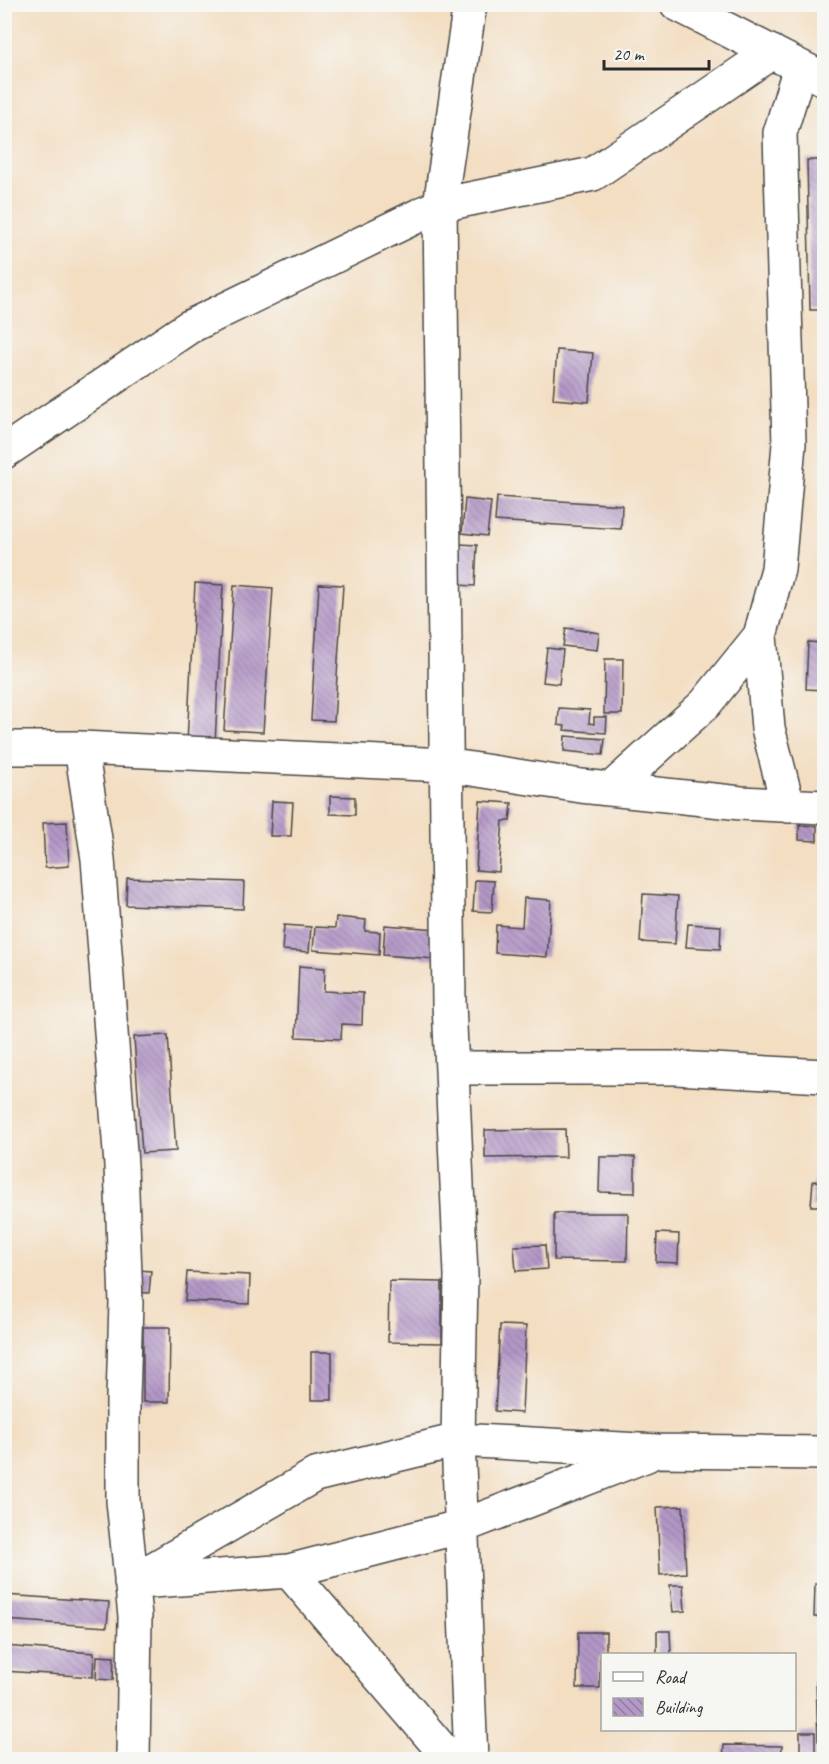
<svg xmlns="http://www.w3.org/2000/svg" width="829" height="1764" font-family="Caveat,sans-serif">
  <style>
    .building { fill: url(#building-back-hatch) }
    .lines { fill: none; stroke-linecap: round; stroke-linejoin: round }
    .minor-casing { stroke: #494642; stroke-width: 36 }
    .minor { stroke: #fff; stroke-width: 33 }
  </style>
  <defs>
    <pattern id="building-back-hatch" width="6" height="6" patternUnits="userSpaceOnUse" patternTransform="scale(1.5)"><rect width="6" height="6" fill="#b498c7"/><path d="M-1 5l2 2M0 0l6 6M5-1l2 2" fill="none" stroke="#937ca2"/></pattern>
  </defs>
  <rect width="100%" height="100%" fill="#f6f6f2"/>
  <filter id="ink" filterUnits="userSpaceOnUse"><feTurbulence type="fractalNoise" baseFrequency=".0167" numOctaves="2"/><feDisplacementMap in="SourceGraphic" scale="12" xChannelSelector="R" yChannelSelector="G"/><feConvolveMatrix kernelMatrix="1 2 1 2 8 2 1 2 1" color-interpolation-filters="sRGB"/></filter>
  <filter id="wash" filterUnits="userSpaceOnUse"><feTurbulence type="fractalNoise" baseFrequency=".008" numOctaves="4" result="noise"/><feDisplacementMap in="SourceGraphic" scale="24" xChannelSelector="R" yChannelSelector="G"/><feGaussianBlur stdDeviation="1.35" result="paint"/><feColorMatrix in="noise" values="0 0 0 0 0 0 0 0 0 0 0 0 0 0 0 0 0 1.4 0 .05"/><feComposite in="paint" operator="in"/></filter>
  <g filter="url(#wash)">
    <rect width="100%" height="100%" fill="#f3dec2"/>
    <g id="blocks">
      <path class="building" d="M 807,160 L 824,160 L 824,310 L 810,310 Z
        M 557,350 L 593,353 L 589,402 L 553,399 Z
        M 497,497 L 622,505 L 621,529 L 495,521 Z
        M 465,499 L 491,502 L 487,536 L 462,533 Z
        M 460,544 L 477,545 L 475,586 L 457,585 Z
        M 195,583 L 223,585 L 215,744 L 187,743 Z
        M 319,584 L 343,585 L 334,721 L 311,720 Z
        M 234,585 L 273,588 L 263,732 L 224,730 Z
        M 566,628 L 599,633 L 597,650 L 563,646 Z
        M 808,642 L 824,643 L 824,690 L 806,689 Z
        M 547,648 L 563,650 L 559,684 L 543,682 Z
        M 605,659 L 623,659 L 622,714 L 604,714 Z
        M 559,708 L 590,710 L 589,723 L 594,724 L 594,717 L 607,717 L 606,733 L 564,730 L 565,726 L 558,725 Z
        M 565,736 L 605,739 L 603,755 L 564,751 Z
        M 330,796 L 355,797 L 355,815 L 330,814 Z
        M 272,801 L 293,802 L 291,836 L 270,836 Z
        M 480,801 L 512,803 L 510,821 L 503,821 L 499,872 L 476,870 Z
        M 67,822 L 69,866 L 45,868 L 43,823 Z
        M 799,825 L 817,826 L 817,841 L 799,840 Z
        M 127,878 L 244,882 L 243,909 L 126,905 Z
        M 475,880 L 494,881 L 492,912 L 473,911 Z
        M 643,894 L 678,896 L 675,944 L 640,942 Z
        M 524,898 L 551,900 L 547,957 L 495,953 L 496,925 L 522,927 Z
        M 336,917 L 366,920 L 365,931 L 380,932 L 379,955 L 313,950 L 315,927 L 335,928 Z
        M 688,924 L 721,926 L 720,949 L 686,947 Z
        M 284,925 L 311,927 L 309,952 L 282,950 Z
        M 385,925 L 437,929 L 435,959 L 383,955 Z
        M 299,966 L 325,968 L 324,991 L 363,993 L 362,1025 L 342,1024 L 341,1039 L 296,1037 Z
        M 168,1035 L 176,1151 L 142,1153 L 134,1037 Z
        M 565,1129 L 566,1157 L 485,1158 L 485,1130 Z
        M 600,1157 L 635,1157 L 635,1193 L 599,1192 Z
        M 813,1181 L 824,1182 L 824,1206 L 811,1206 Z
        M 554,1213 L 628,1213 L 627,1261 L 554,1260 Z
        M 657,1233 L 679,1234 L 678,1263 L 656,1262 Z
        M 545,1245 L 547,1269 L 516,1271 L 514,1246 Z
        M 138,1270 L 151,1271 L 149,1293 L 135,1292 Z
        M 187,1272 L 250,1275 L 249,1304 L 185,1301 Z
        M 389,1281 L 442,1282 L 442,1343 L 388,1342 Z
        M 500,1325 L 526,1326 L 522,1413 L 495,1411 Z
        M 143,1327 L 170,1327 L 169,1402 L 143,1402 Z
        M 311,1352 L 332,1352 L 332,1400 L 311,1400 Z
        M 683,1506 L 686,1573 L 660,1575 L 657,1507 Z
        M 815,1584 L 824,1584 L 824,1617 L 814,1617 Z
        M 670,1585 L 683,1585 L 685,1611 L 673,1612 Z
        M 4,1595 L 109,1602 L 107,1627 L 4,1620 Z
        M 657,1631 L 670,1631 L 671,1654 L 657,1654 Z
        M 578,1632 L 606,1632 L 606,1654 L 602,1654 L 602,1658 L 600,1658 L 600,1688 L 577,1688 Z
        M 4,1646 L 94,1653 L 93,1677 L 4,1671 Z
        M 97,1656 L 114,1657 L 113,1680 L 96,1679 Z
        M 816,1681 L 824,1681 L 824,1741 L 818,1741 Z
        M 800,1732 L 815,1732 L 815,1760 L 800,1760 Z
        M 724,1745 L 782,1746 L 781,1760 L 723,1760 Z"/>
    </g>
  </g>
  <g filter="url(#ink)">
    <use href="#blocks" fill-opacity="0" stroke="#494642" stroke-width="1.5"/>
    <g class="lines">
      <defs>
        <path id="minor" d="M 470,4 L 440,205 L 449,1003 L 461,1275 L 458,1440 L 471,1760
          M 677,4 L 824,79
          M 4,452 L 189,327 L 440,205 L 593,174 L 772,52
          M 4,748 L 81,748 L 446,765 L 581,786 L 741,803 L 824,807
          M 81,748 L 98,859 L 121,1165 L 126,1303 L 123,1398 L 123,1501 L 135,1616 L 133,1760
          M 611,789 L 705,704 L 760,636
          M 788,806 L 768,728 L 760,636 L 778,569 L 789,444 L 780,133 L 800,67
          M 453,1068 L 676,1068 L 824,1076
          M 289,1571 L 451,1760
          M 131,1582 L 315,1475 L 458,1440 L 658,1451 L 824,1453
          M 139,1582 L 289,1571 L 463,1526 L 647,1455"/>
      </defs>
      <use href="#minor" class="minor-casing"/>
      <use href="#minor" class="minor"/>
    </g>
  </g>
  <rect width="829" height="1764" fill="none" stroke="#f6f6f2" stroke-width="24"/>
  <rect x="601" y="1653" width="195" height="78" fill="#f6f6f2" stroke="#a5a5a2" stroke-width="1.5"/>
  <rect x="613" y="1672" width="30" height="9" fill="#ffffff" stroke="#a5a5a2" stroke-width="1.5"/>
  <text x="655" y="1683" font-size="18" fill="#2b2b2b">Road</text>
  <rect x="613" y="1698" width="30" height="18" fill="url(#building-back-hatch)" stroke="#a5a5a2" stroke-width="1.5"/>
  <text x="655" y="1713" font-size="18" fill="#2b2b2b">Building</text>
  <path d="M604 60v9h105v-9" fill="none" stroke="#2b2b2b" stroke-width="3"/>
  <text x="613" y="60" font-size="18" fill="#2b2b2b" stroke="#f6f6f2" stroke-width="4.5" paint-order="stroke">20 m</text>
</svg>
